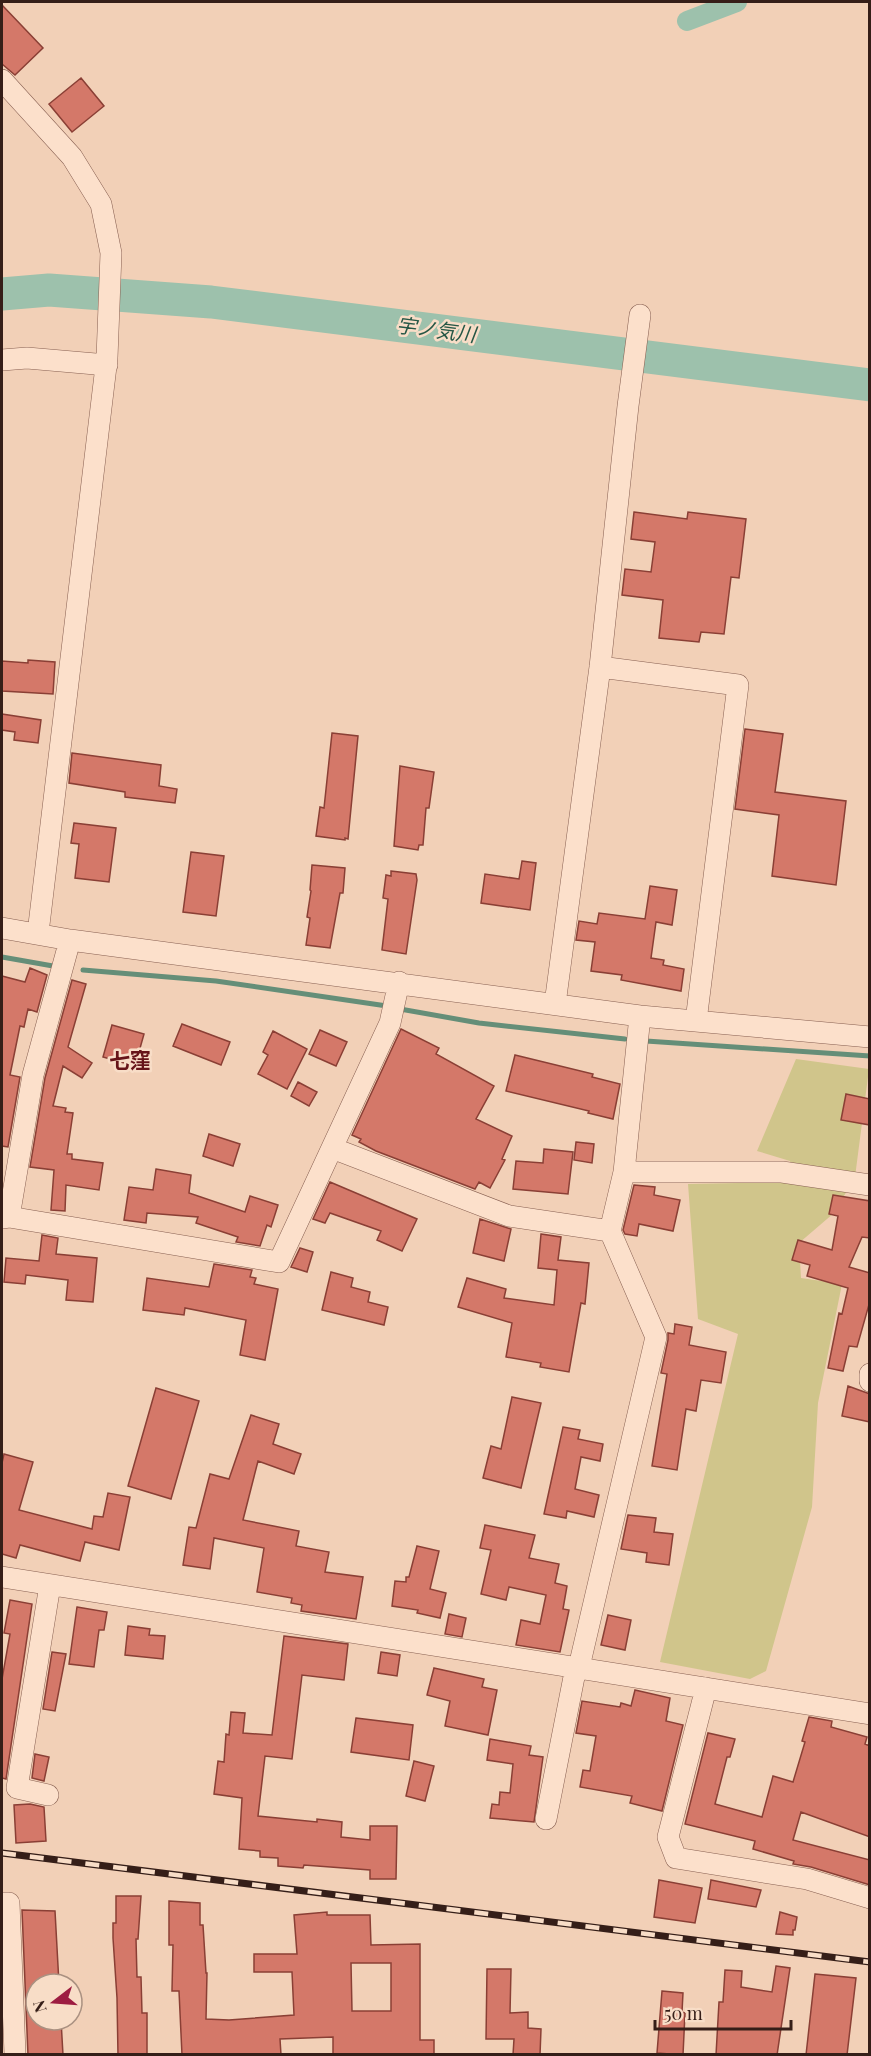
<svg xmlns="http://www.w3.org/2000/svg" width="871" height="2056" font-family="'Playfair Display','Noto Sans JP',serif">
  <style>
    .green { fill: #d0c58b }
    .lines { fill: none; stroke-linecap: round; stroke-linejoin: round }
    .stream { stroke: #658e78; stroke-width: 5 }
    .canal { stroke: #9dc1ac; stroke-width: 20 }
    .river { stroke: #9dc1ac; stroke-width: 33 }
    .building { fill: #d47869; stroke: #8a3f35; stroke-width: 1.5; fill-rule: evenodd }
    .minor-casing { stroke: #886052; stroke-width: 22 }
    .minor { stroke: #fce0cb; stroke-width: 21 }
    .rail-casing { stroke: #351e18; stroke-width: 7 }
    .rail { stroke: #f8ddc7; stroke-width: 4.5; stroke-dasharray: 14; stroke-linecap: butt }
    .labels { text-anchor: middle; stroke-width: 5; stroke-linejoin: round; paint-order: stroke }
    .water-label { font-size: 20px; font-style: italic; fill: #265746; stroke: #f8ddc7 }
    .quarter-label { font-size: 21px; font-weight: bold; fill: #661419; stroke: #f8ddc7 }
  </style>
  <rect width="100%" height="100%" fill="#f2d0b7"/>
  <path class="green" d="M 796,1059 L 869,1069 L 855,1177 L 834,1213 L 799,1243 L 801,1278 L 842,1284 L 818,1403 L 812,1507 L 766,1671 L 750,1679 L 660,1662 L 738,1334 L 698,1319 L 688,1184 L 787,1182 L 790,1161 L 757,1151 Z"/>
  <g class="lines">
    <path class="stream" d="M 2,957 L 53,966
      M 83,970 L 216,981 L 387,1006
      M 400,1009 L 479,1023 L 625,1039
      M 646,1041 L 870,1056"/>
    <path class="canal" d="M 687,21 L 737,2"/>
    <path class="river" d="M 2,294 L 49,290 L 211,302 L 870,385"/>
  </g>
  <path class="building" d="M 2,5 L 43,48 L 15,75 L 2,64 Z
    M 81,78 L 104,106 L 72,132 L 49,104 Z
    M 634,512 L 687,519 L 688,512 L 746,519 L 739,578 L 731,577 L 724,634 L 701,632 L 699,642 L 659,638 L 663,600 L 622,595 L 625,569 L 651,572 L 655,542 L 631,539 Z
    M 28,660 L 55,662 L 53,694 L 2,691 L 2,661 L 28,663 Z
    M 2,714 L 41,720 L 38,743 L 14,740 L 15,732 L 2,730 Z
    M 745,729 L 783,734 L 775,792 L 846,801 L 836,885 L 772,876 L 779,815 L 735,809 Z
    M 332,733 L 358,736 L 348,839 L 345,838 L 345,840 L 316,836 L 320,807 L 324,808 Z
    M 72,753 L 161,765 L 159,786 L 177,789 L 175,803 L 125,797 L 125,792 L 69,783 Z
    M 400,766 L 434,772 L 429,808 L 426,808 L 423,845 L 419,845 L 418,850 L 394,846 Z
    M 74,823 L 116,828 L 109,882 L 75,878 L 79,844 L 71,843 Z
    M 191,852 L 224,856 L 216,916 L 183,912 Z
    M 522,861 L 536,863 L 530,910 L 481,903 L 485,874 L 519,879 Z
    M 312,865 L 345,868 L 343,893 L 340,893 L 330,948 L 306,945 L 310,918 L 307,917 L 311,891 L 310,890 Z
    M 391,871 L 416,874 L 417,880 L 406,954 L 382,950 L 388,899 L 383,898 L 386,875 L 391,876 Z
    M 650,886 L 677,890 L 672,925 L 656,922 L 651,958 L 664,960 L 663,965 L 684,969 L 681,991 L 621,980 L 622,975 L 591,971 L 595,942 L 576,940 L 579,921 L 597,924 L 599,913 L 645,919 Z
    M 30,968 L 47,975 L 37,1012 L 28,1009 L 24,1027 L 20,1026 L 10,1075 L 20,1077 L 8,1147 L 2,1146 L 2,976 L 25,982 Z
    M 72,980 L 86,984 L 68,1047 L 92,1063 L 82,1078 L 63,1066 L 53,1106 L 66,1108 L 65,1112 L 73,1113 L 67,1154 L 72,1154 L 72,1159 L 103,1163 L 99,1190 L 66,1185 L 65,1211 L 51,1210 L 54,1170 L 30,1167 L 45,1078 Z
    M 182,1024 L 230,1042 L 221,1065 L 173,1046 Z
    M 112,1025 L 144,1034 L 135,1066 L 103,1057 Z
    M 401,1029 L 439,1048 L 436,1054 L 494,1086 L 476,1119 L 512,1136 L 502,1159 L 505,1160 L 490,1188 L 479,1182 L 475,1189 L 376,1151 L 359,1142 L 361,1139 L 352,1135 Z
    M 320,1030 L 347,1042 L 336,1066 L 309,1054 Z
    M 273,1031 L 307,1049 L 287,1089 L 258,1074 L 268,1055 L 263,1052 Z
    M 515,1055 L 593,1074 L 592,1077 L 620,1084 L 613,1119 L 588,1113 L 589,1111 L 506,1091 Z
    M 298,1082 L 317,1092 L 309,1106 L 291,1096 Z
    M 846,1094 L 870,1099 L 870,1125 L 841,1120 Z
    M 209,1134 L 240,1144 L 233,1166 L 203,1156 Z
    M 576,1142 L 594,1144 L 592,1163 L 574,1160 Z
    M 544,1149 L 573,1152 L 568,1194 L 513,1189 L 516,1161 L 543,1163 Z
    M 156,1169 L 191,1175 L 189,1193 L 245,1212 L 250,1196 L 278,1205 L 271,1227 L 267,1225 L 260,1246 L 236,1242 L 238,1237 L 196,1223 L 198,1217 L 147,1213 L 146,1223 L 124,1220 L 129,1187 L 153,1190 Z
    M 330,1182 L 417,1219 L 402,1251 L 377,1240 L 381,1231 L 330,1213 L 325,1223 L 313,1219 Z
    M 634,1185 L 655,1187 L 654,1195 L 680,1200 L 673,1231 L 639,1224 L 637,1236 L 625,1234 L 623,1230 Z
    M 833,1195 L 870,1201 L 870,1238 L 862,1237 L 849,1267 L 870,1273 L 870,1301 L 857,1347 L 849,1346 L 843,1371 L 828,1368 L 839,1313 L 842,1314 L 848,1288 L 807,1276 L 810,1265 L 792,1260 L 798,1240 L 832,1250 L 838,1216 L 829,1214 Z
    M 480,1219 L 511,1229 L 504,1261 L 473,1253 Z
    M 541,1234 L 561,1237 L 558,1260 L 589,1263 L 585,1304 L 581,1303 L 569,1372 L 540,1367 L 541,1363 L 506,1357 L 512,1323 L 458,1307 L 467,1278 L 506,1289 L 504,1298 L 554,1305 L 557,1270 L 538,1268 Z
    M 42,1235 L 58,1238 L 56,1254 L 97,1258 L 93,1302 L 66,1300 L 68,1280 L 26,1275 L 25,1284 L 4,1282 L 6,1258 L 39,1261 Z
    M 300,1248 L 313,1252 L 307,1272 L 291,1267 Z
    M 214,1264 L 252,1270 L 250,1277 L 256,1278 L 254,1284 L 278,1289 L 265,1360 L 240,1355 L 246,1320 L 185,1308 L 184,1315 L 143,1310 L 147,1278 L 209,1287 Z
    M 331,1272 L 353,1278 L 351,1287 L 370,1292 L 368,1302 L 388,1307 L 384,1325 L 322,1310 Z
    M 675,1324 L 692,1327 L 689,1345 L 726,1352 L 721,1383 L 701,1380 L 696,1411 L 686,1409 L 677,1470 L 652,1466 L 667,1374 L 661,1373 L 668,1340 L 668,1333 L 674,1334 Z
    M 848,1386 L 870,1394 L 870,1422 L 842,1416 Z
    M 156,1388 L 199,1401 L 171,1499 L 128,1486 Z
    M 512,1397 L 541,1403 L 521,1488 L 483,1478 L 491,1446 L 501,1449 Z
    M 251,1415 L 279,1424 L 273,1444 L 301,1454 L 294,1474 L 258,1461 L 243,1520 L 299,1531 L 296,1546 L 329,1552 L 325,1572 L 363,1577 L 356,1619 L 301,1611 L 302,1605 L 291,1603 L 292,1598 L 257,1592 L 264,1548 L 214,1538 L 210,1569 L 183,1565 L 189,1527 L 196,1528 L 210,1474 L 229,1479 Z
    M 563,1427 L 580,1430 L 578,1439 L 603,1444 L 600,1461 L 581,1457 L 575,1489 L 599,1495 L 594,1517 L 567,1511 L 566,1518 L 544,1514 Z
    M 4,1454 L 33,1462 L 19,1510 L 92,1529 L 94,1516 L 103,1517 L 108,1493 L 130,1497 L 119,1550 L 85,1542 L 80,1561 L 20,1545 L 16,1558 L 2,1554 L 2,1463 Z
    M 628,1515 L 656,1518 L 654,1532 L 673,1534 L 669,1565 L 646,1562 L 647,1553 L 621,1549 Z
    M 485,1525 L 535,1535 L 529,1558 L 559,1564 L 555,1583 L 567,1586 L 563,1609 L 569,1610 L 560,1652 L 516,1645 L 521,1620 L 540,1624 L 546,1595 L 509,1587 L 506,1600 L 481,1594 L 491,1550 L 480,1548 Z
    M 417,1546 L 439,1551 L 430,1589 L 446,1593 L 440,1618 L 417,1613 L 418,1610 L 392,1606 L 395,1581 L 406,1582 L 406,1577 L 409,1577 Z
    M 10,1600 L 32,1604 L 6,1779 L 2,1778 L 2,1679 L 10,1634 L 4,1633 Z
    M 77,1607 L 107,1612 L 104,1630 L 99,1630 L 94,1667 L 69,1664 Z
    M 449,1614 L 466,1618 L 462,1637 L 445,1634 Z
    M 608,1615 L 631,1620 L 625,1650 L 601,1645 Z
    M 128,1626 L 150,1629 L 149,1635 L 165,1636 L 163,1659 L 125,1655 Z
    M 284,1636 L 348,1644 L 344,1680 L 302,1675 L 292,1759 L 265,1756 L 258,1816 L 317,1822 L 317,1819 L 342,1822 L 341,1837 L 370,1840 L 370,1826 L 397,1826 L 396,1879 L 370,1879 L 370,1870 L 304,1865 L 303,1868 L 278,1866 L 278,1858 L 260,1857 L 260,1851 L 239,1849 L 242,1798 L 214,1794 L 218,1761 L 224,1762 L 226,1734 L 229,1735 L 231,1712 L 245,1713 L 243,1733 L 272,1735 Z
    M 52,1652 L 66,1654 L 55,1711 L 43,1709 Z
    M 381,1652 L 400,1655 L 397,1676 L 378,1673 Z
    M 434,1668 L 484,1679 L 482,1687 L 497,1690 L 488,1735 L 445,1726 L 450,1701 L 427,1695 Z
    M 635,1690 L 670,1698 L 666,1721 L 683,1725 L 662,1811 L 630,1803 L 632,1796 L 580,1787 L 583,1770 L 590,1771 L 596,1736 L 576,1733 L 582,1701 L 620,1707 L 621,1703 L 631,1706 Z
    M 809,1717 L 832,1721 L 831,1727 L 867,1737 L 865,1744 L 870,1746 L 870,1837 L 801,1812 L 793,1840 L 870,1860 L 870,1885 L 811,1867 L 793,1864 L 794,1861 L 753,1849 L 755,1841 L 685,1824 L 708,1733 L 735,1739 L 730,1757 L 727,1757 L 715,1804 L 762,1817 L 773,1776 L 793,1782 L 805,1742 L 802,1741 Z
    M 356,1718 L 413,1725 L 409,1760 L 351,1752 Z
    M 490,1739 L 531,1746 L 529,1755 L 543,1757 L 534,1822 L 490,1818 L 492,1804 L 499,1805 L 500,1792 L 510,1793 L 513,1764 L 487,1760 Z
    M 35,1754 L 49,1757 L 44,1781 L 32,1778 Z
    M 414,1761 L 434,1766 L 425,1801 L 406,1796 Z
    M 30,1804 L 44,1807 L 46,1841 L 16,1843 L 14,1805 Z
    M 659,1880 L 702,1888 L 695,1923 L 654,1917 Z
    M 711,1880 L 761,1890 L 756,1907 L 708,1899 Z
    M 116,1896 L 141,1896 L 138,1939 L 136,1939 L 137,1977 L 141,1977 L 142,2013 L 147,2013 L 147,2055 L 118,2055 L 117,1998 L 113,1938 L 113,1923 L 116,1923 Z
    M 169,1901 L 200,1903 L 200,1925 L 203,1925 L 206,1973 L 207,1973 L 206,2019 L 229,2020 L 294,2015 L 292,1972 L 254,1972 L 254,1954 L 297,1954 L 294,1915 L 327,1912 L 327,1915 L 370,1915 L 371,1945 L 420,1944 L 420,2040 L 434,2040 L 434,2055 L 333,2055 L 333,2037 L 280,2039 L 281,2055 L 182,2055 L 179,1991 L 172,1991 L 173,1945 L 169,1945 ZM 351,1963 L 391,1963 L 391,2011 L 352,2011 Z
    M 22,1910 L 55,1911 L 59,1984 L 36,1984 L 36,2020 L 61,2020 L 63,2055 L 28,2055 Z
    M 780,1912 L 797,1917 L 795,1930 L 793,1930 L 793,1935 L 776,1934 Z
    M 776,1966 L 790,1968 L 777,2055 L 716,2055 L 719,2002 L 723,2002 L 725,1970 L 742,1971 L 741,1987 L 772,1992 Z
    M 487,1969 L 511,1969 L 510,2013 L 528,2012 L 528,2028 L 541,2029 L 540,2055 L 513,2055 L 514,2039 L 486,2039 Z
    M 815,1974 L 856,1978 L 847,2055 L 806,2055 Z
    M 662,1991 L 683,1993 L 682,2012 L 685,2013 L 683,2055 L 657,2053 Z"/>
  <g class="lines">
    <defs>
      <path id="minor" d="M 2,80 L 72,157 L 101,204 L 111,253 L 107,358 L 38,933
        M 2,360 L 27,358 L 107,365
        M 600,667 L 738,685 L 696,1021
        M 2,928 L 70,940 L 640,1016 L 870,1037
        M 555,1004 L 600,667 L 628,406 L 640,315
        M 332,1148 L 509,1216 L 610,1231
        M 624,1172 L 782,1172 L 870,1185
        M 9,1217 L 33,1075 L 70,940
        M 2,1218 L 9,1217 L 279,1262 L 390,1023 L 399,982
        M 870,1374 L 870,1381
        M 2,1577 L 870,1714
        M 706,1688 L 668,1837 L 676,1858 L 807,1879 L 870,1898
        M 48,1795 L 17,1788 L 50,1585
        M 546,1819 L 574,1677 L 579,1667 L 656,1337 L 610,1231 L 624,1172 L 640,1016
        M 2,1903 L 9,1903 L 15,2054"/>
    </defs>
    <use href="#minor" class="minor-casing"/>
    <use href="#minor" class="minor"/>
    <defs>
      <path id="rail" d="M 2,1853 L 870,1962"/>
    </defs>
    <use href="#rail" class="rail-casing"/>
    <use href="#rail" class="rail"/>
  </g>
  <g class="labels">
    <g class="water-label">
      <text transform="translate(436 330) rotate(7)" y="7">宇ノ気川</text>
    </g>
    <g class="quarter-label">
      <text x="130" y="1068">七窪</text>
    </g>
  </g>
  <rect width="871" height="2056" fill="none" stroke="#351e18" stroke-width="6"/>
  <g transform="translate(54 2002) rotate(253)"><circle r="28" fill="#f8ddc7" stroke="#aa9181" stroke-width="1.5"/>
  <path d="M0-4.5L10 22L0 15L-10 22Z" fill="#9d1c41"/>
  <text y="-9" font-size="16" font-weight="bold" text-anchor="middle" fill="#351e18">N</text>
  </g>
  <path d="M655 2020v9h136v-9" fill="none" stroke="#351e18" stroke-width="3"/>
  <text x="664" y="2020" font-size="18" fill="#351e18" stroke="#f8ddc7" stroke-width="4.5" paint-order="stroke">50 m</text>
</svg>
